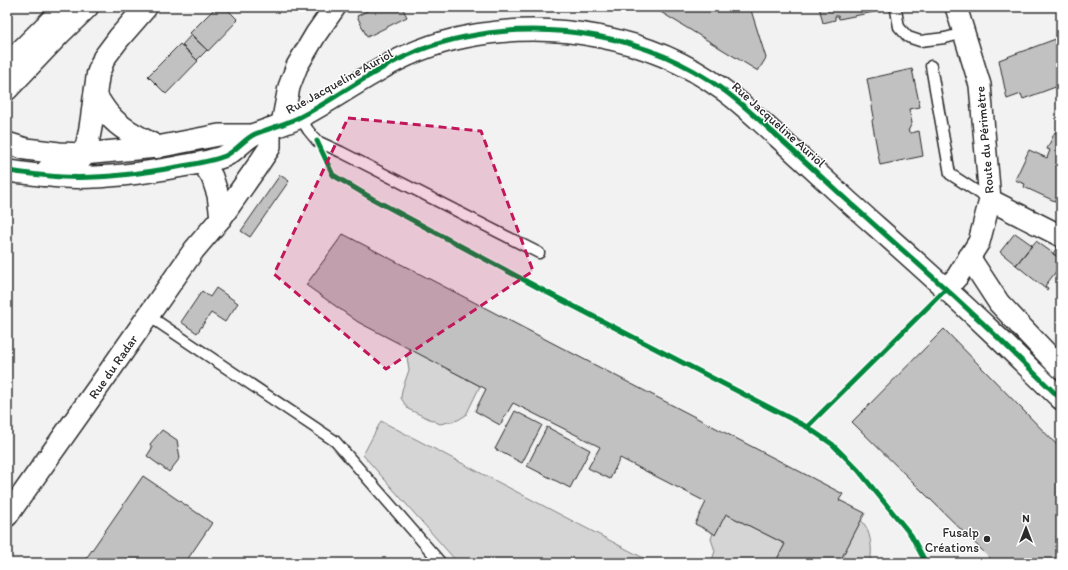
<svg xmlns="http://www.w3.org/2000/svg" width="1068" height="570" font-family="Itim,sans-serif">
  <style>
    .green { fill: #d5d5d5; stroke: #808080 }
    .building { fill: #c1c1c1; stroke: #2b2b2b }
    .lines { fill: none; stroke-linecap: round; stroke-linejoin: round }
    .lane-casing { stroke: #2b2b2b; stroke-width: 13 }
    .street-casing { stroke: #2b2b2b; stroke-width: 24 }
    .highway-casing { stroke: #2b2b2b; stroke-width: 25 }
    .lane { stroke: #fff; stroke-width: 10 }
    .street { stroke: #fff; stroke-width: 21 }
    .highway { stroke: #fff; stroke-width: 22 }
    .cycleway-casing { stroke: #fff; stroke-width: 8 }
    .cycleway { stroke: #00873e; stroke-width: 5 }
    .marked { fill: #c2185b; fill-opacity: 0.2; stroke: #c2185b; stroke-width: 3; stroke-dasharray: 8 5; stroke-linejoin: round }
    .poi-dot { fill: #2b2b2b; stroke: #fff; stroke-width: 1.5 }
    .labels { text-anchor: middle; stroke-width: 3; stroke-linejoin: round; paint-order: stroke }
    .street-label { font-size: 13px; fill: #2b2b2b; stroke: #fff }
    .poi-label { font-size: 13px; fill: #2b2b2b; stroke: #fff; text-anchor: end }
  </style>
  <rect width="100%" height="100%" fill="#f2f2f2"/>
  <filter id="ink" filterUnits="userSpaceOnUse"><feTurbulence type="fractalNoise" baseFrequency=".025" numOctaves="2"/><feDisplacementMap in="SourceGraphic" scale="8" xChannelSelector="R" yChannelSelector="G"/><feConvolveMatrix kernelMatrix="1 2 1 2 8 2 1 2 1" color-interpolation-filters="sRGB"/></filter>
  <g filter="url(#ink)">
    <path class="green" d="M 410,349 L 480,386 L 466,415 L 458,420 L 440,424 L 408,409 L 401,398 L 402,390 L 409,370 L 407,357 Z
      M 381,421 L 653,563 L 458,563 L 363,455 Z
      M 726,514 L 785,544 L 775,563 L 711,563 L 715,551 L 711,539 L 713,533 L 715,534 Z
      M 861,520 C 871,530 873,550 870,563 L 839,563 Z"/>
    <path class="building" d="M 216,7 L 225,7 L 238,20 L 208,51 L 190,33 Z
      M 375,7 L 402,7 L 407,17 L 367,37 L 357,16 Z
      M 661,7 L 750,7 L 766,58 L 758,71 L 659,11 Z
      M 819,7 L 886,7 L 884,8 L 884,10 L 839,19 L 838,16 L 835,16 L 835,20 L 823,23 Z
      M 191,35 L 207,50 L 197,60 L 182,45 Z
      M 1061,37 L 1061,85 L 1023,99 L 1021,94 L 1007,99 L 999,60 Z
      M 180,44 L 198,61 L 166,94 L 148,76 Z
      M 912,69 L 920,107 L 909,109 L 912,123 L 908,131 L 911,133 L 919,131 L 923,156 L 880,165 L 872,121 L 874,117 L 867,79 Z
      M 1055,132 L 1061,135 L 1061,199 L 1059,203 L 1024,187 L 1025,184 L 1015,180 L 1029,150 L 1047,158 L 1050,150 L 1047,149 Z
      M 280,175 L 289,181 L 250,237 L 241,231 Z
      M 1015,233 L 1032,245 L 1016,265 L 1000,252 Z
      M 343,234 L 843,494 L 839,500 L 865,513 L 839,563 L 775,563 L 785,544 L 726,514 L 715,535 L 713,533 L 695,524 L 706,502 L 620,458 L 610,479 L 588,468 L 600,447 L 513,403 L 500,425 L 475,411 L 486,389 L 358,322 L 306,285 Z
      M 1036,241 L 1061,259 L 1061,265 L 1045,286 L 1048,288 L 1047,290 L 1016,265 Z
      M 1057,247 L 1061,249 L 1061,259 L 1053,254 Z
      M 216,288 L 238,303 L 225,322 L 211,313 L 197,333 L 181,322 L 202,291 L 210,297 Z
      M 944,329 L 1061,449 L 1061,563 L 995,563 L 852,422 Z
      M 515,411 L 542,425 L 522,463 L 495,449 Z
      M 547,427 L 590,450 L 570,488 L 527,466 Z
      M 162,430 L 177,440 L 180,458 L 169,472 L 147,456 L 152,448 L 150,444 Z
      M 143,476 L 212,523 L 185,563 L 83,563 Z"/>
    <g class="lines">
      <defs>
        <path id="lane" d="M 896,10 L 899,27 L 908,37 L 920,41 L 945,38 L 964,33
          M 931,66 L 950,174 L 990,200
          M 300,117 L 308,130 L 317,141 L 341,152 L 539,253
          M 149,316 L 335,441 L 441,563"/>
        <g id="street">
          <path d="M 282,124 L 289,87 L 297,66 L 316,34 L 335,7"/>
          <path d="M 7,143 L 26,149 L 59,153 L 83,154 L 157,147 L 219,135 L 252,135"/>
          <path d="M 203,163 L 212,177 L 218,195 L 221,218"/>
          <path d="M 7,171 C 25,173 43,176 62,177 C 101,179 139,174 177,167 C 193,164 210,162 225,156 C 236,151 244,139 255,134 C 270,128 286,124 300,117 C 326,104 349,87 374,73 C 402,56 434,43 465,37 C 551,19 650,36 722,89 C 742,103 760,121 778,137 C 802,159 826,181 850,203 C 897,245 945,287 991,331 C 1014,353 1038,377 1061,399"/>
          <path d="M 990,200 L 1061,236"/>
          <path d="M 969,257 L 999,303 L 1052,359 L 1061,368"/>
          <path d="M 946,289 L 957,277 L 979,242 L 990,200 L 980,85 L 956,7"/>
          <path id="s1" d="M 7,516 L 104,379 L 194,250 L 221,218 L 256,168 L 270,147 L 270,129"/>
        </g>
        <path id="highway" d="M 146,7 L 119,38 L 104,58 L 98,74 L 95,95 C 100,102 104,110 110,116 C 122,130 141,138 157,147
          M 7,65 L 64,8
          M 7,89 L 61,32 L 87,7
          M 43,175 L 53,165 L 74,166 C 78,162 82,159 84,154 C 91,136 92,114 95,95"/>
      </defs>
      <use href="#lane" class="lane-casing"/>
      <use href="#street" class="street-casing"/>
      <use href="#highway" class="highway-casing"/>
      <use href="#lane" class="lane"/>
      <use href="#street" class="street"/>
      <use href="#highway" class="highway"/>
      <defs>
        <path id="cycleway" d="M 317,141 L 333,175 L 373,199 L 552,295 L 807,427 L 832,444 L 858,470 L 911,535 L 926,563
          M 7,171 C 25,173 43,176 62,177 C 101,179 139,174 177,167 C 193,164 210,162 225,156 C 236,151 244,139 255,134 C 270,128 286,124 300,117 C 326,104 349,87 374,73 C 402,56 434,43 465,37 C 551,19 650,36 722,89 C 742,103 760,121 778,137 C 802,159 826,181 850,203 C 897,245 945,287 991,331 C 1014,353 1038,377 1061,399
          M 807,427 L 946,289"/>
      </defs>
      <use href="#cycleway" class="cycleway-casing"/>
      <use href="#cycleway" class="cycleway"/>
    </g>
  </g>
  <path class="marked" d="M 348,118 L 481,131 L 533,271 L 386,369 L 274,274 Z"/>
  <circle class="poi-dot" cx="987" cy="539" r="4"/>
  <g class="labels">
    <g class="street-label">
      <text transform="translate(339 81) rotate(-29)" y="5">Rue Jacqueline Auriol</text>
      <text transform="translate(779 124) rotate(42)" y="5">Rue Jacqueline Auriol</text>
      <text transform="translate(984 140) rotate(-95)" y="5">Route du Périmètre</text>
      <text dy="5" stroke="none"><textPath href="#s1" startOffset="183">Rue du Radar</textPath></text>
    </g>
    <g class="poi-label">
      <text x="979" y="537">Fusalp<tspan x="979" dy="15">Créations</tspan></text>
    </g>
  </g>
  <rect width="1068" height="570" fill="none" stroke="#fff" stroke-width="24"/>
  <rect x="12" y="12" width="1044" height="546" fill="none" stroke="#2b2b2b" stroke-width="1.5" filter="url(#ink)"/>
  <g transform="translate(1026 528)" stroke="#ffffff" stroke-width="3" paint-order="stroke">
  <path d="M0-3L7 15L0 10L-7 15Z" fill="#2b2b2b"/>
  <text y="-6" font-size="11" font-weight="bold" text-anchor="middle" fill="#2b2b2b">N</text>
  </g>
</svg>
